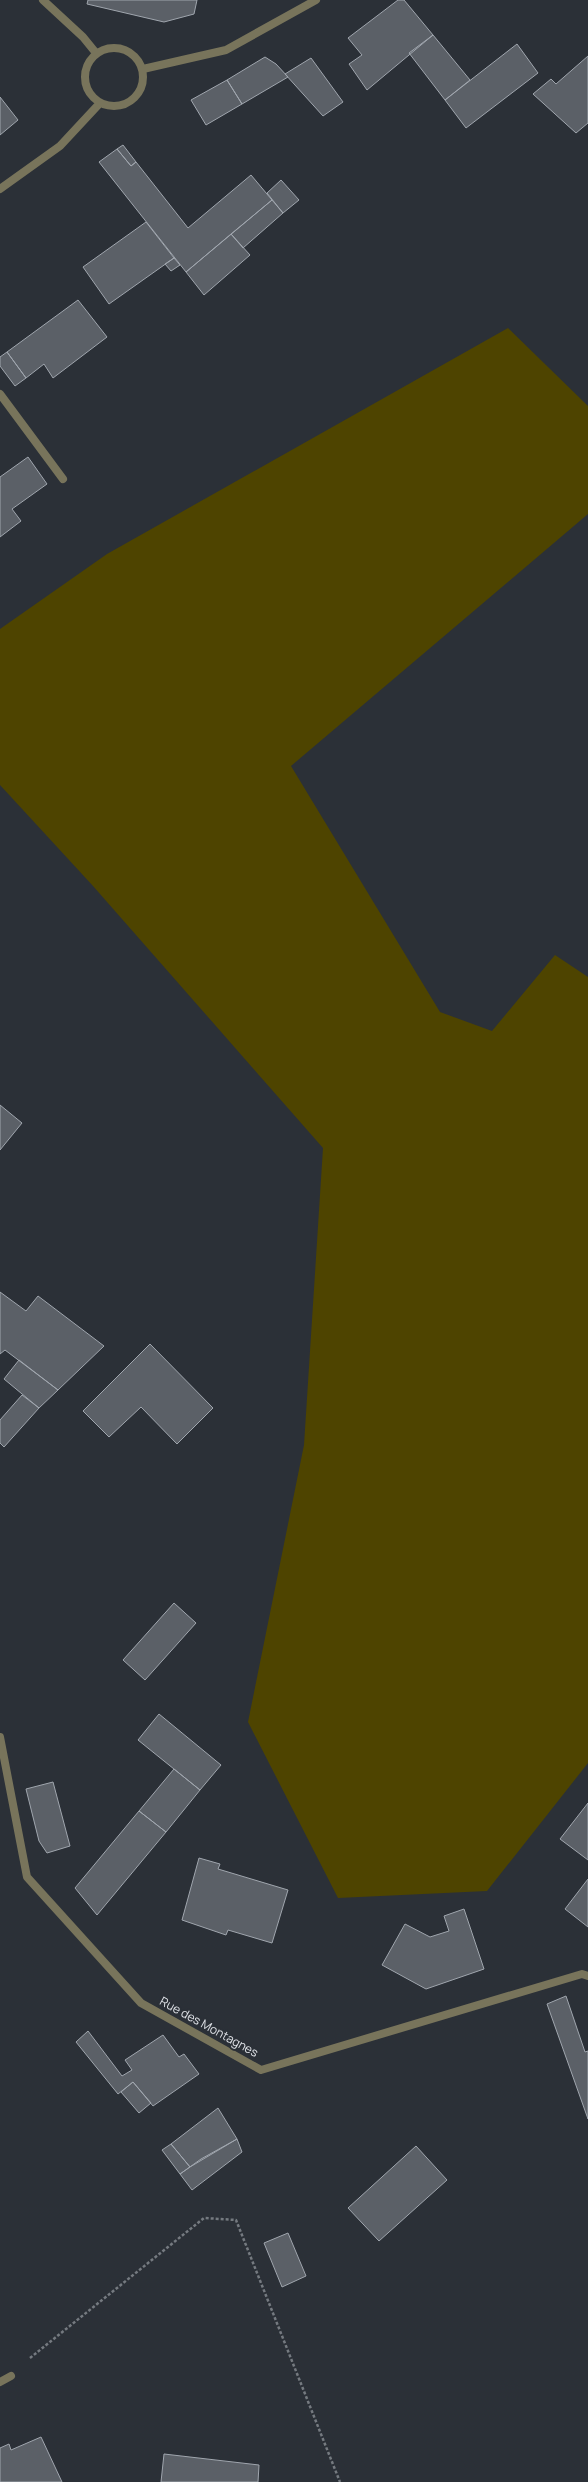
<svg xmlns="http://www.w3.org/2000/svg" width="588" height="2482" font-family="Manrope,sans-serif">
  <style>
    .green { fill: #4e4400 }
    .building { fill: #5b6067; stroke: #a0a6ae }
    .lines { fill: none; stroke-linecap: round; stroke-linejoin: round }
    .path { stroke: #757a80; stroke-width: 2.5; stroke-dasharray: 3 2; stroke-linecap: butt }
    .service { stroke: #78745b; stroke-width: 8 }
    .minor { stroke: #78745b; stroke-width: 8 }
    .tertiary { stroke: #78745b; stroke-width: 8 }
    .labels { text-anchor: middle; stroke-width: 4; stroke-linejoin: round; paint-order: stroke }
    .street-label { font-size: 12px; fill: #e0e3e8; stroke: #2b3037 }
  </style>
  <rect width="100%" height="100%" fill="#2b3037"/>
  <path class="green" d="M 508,328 L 588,406 L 588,514 L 291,766 L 440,1012 L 492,1031 L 555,955 L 588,977 L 588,1763 L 487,1891 L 338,1898 L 248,1722 L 304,1445 L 323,1148 L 93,886 L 0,785 L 0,629 L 107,554 Z"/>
  <path class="building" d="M 88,0 L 197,0 L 194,14 L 164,22 L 87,4 Z
    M 398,0 L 404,0 L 433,35 L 367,90 L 349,64 L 362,55 L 348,38 Z
    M 433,35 L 470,80 L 445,100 L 409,53 Z
    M 517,44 L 538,73 L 466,128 L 445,100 Z
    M 588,56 L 588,123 L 576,133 L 533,94 L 551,79 L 556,84 Z
    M 265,57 L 276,64 L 288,77 L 242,104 L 227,80 Z
    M 311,58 L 343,102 L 323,116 L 285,74 Z
    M 227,80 L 242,104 L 206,125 L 191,100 Z
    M 0,97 L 18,120 L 0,135 Z
    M 123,145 L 136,162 L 131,166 L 117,149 Z
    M 117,149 L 131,166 L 136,162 L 188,228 L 251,175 L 272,200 L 186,272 L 99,162 Z
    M 281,180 L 299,200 L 283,213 L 267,193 Z
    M 272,200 L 283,213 L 243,248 L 231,234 Z
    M 146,222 L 174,258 L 109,304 L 83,267 Z
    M 231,234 L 250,255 L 204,295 L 186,272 Z
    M 174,258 L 180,265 L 171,271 L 165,264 Z
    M 78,300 L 107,337 L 53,378 L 44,364 L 26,378 L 7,352 Z
    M 7,352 L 26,378 L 15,386 L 0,366 L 0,357 Z
    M 28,457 L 47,484 L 12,509 L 21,521 L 0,537 L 0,477 Z
    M 0,1105 L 22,1123 L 0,1150 Z
    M 0,1292 L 26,1311 L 38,1296 L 104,1346 L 58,1390 L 5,1350 L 0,1354 Z
    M 150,1344 L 213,1408 L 177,1444 L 141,1407 L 109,1437 L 83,1411 Z
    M 19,1360 L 58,1390 L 39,1408 L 4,1379 Z
    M 22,1395 L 39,1408 L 4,1447 L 0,1443 L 0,1420 Z
    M 174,1603 L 196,1623 L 145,1680 L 123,1660 Z
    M 159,1714 L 221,1765 L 200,1790 L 138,1740 Z
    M 174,1769 L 200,1790 L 166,1832 L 139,1811 Z
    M 53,1782 L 70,1846 L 47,1853 L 39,1841 L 26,1789 Z
    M 588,1803 L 588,1860 L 560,1839 Z
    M 139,1811 L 166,1832 L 97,1915 L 75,1888 Z
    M 199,1858 L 220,1864 L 218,1869 L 288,1890 L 272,1943 L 228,1930 L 226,1935 L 182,1920 Z
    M 588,1879 L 588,1927 L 565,1909 Z
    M 464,1909 L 484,1969 L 426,1989 L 382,1965 L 405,1924 L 430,1937 L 449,1931 L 444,1916 Z
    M 566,1996 L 585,2052 L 588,2051 L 588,2119 L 547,2004 Z
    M 88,2031 L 122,2076 L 132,2070 L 125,2060 L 163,2035 L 179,2057 L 184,2054 L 199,2074 L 153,2106 L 133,2082 L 118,2094 L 76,2042 Z
    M 133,2082 L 151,2103 L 139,2113 L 121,2092 Z
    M 218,2108 L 237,2139 L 190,2167 L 171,2144 Z
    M 237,2139 L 242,2152 L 192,2190 L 180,2174 L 201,2159 Z
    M 171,2144 L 190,2167 L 180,2174 L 162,2150 Z
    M 416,2146 L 447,2180 L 379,2241 L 348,2208 Z
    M 288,2233 L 306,2276 L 282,2287 L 264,2243 Z
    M 41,2437 L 62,2482 L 0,2482 L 0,2448 L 9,2444 L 11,2450 Z
    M 164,2454 L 259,2465 L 258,2482 L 161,2482 Z"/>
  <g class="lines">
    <path class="path" d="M 30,2358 L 204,2218 L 236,2220 L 340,2482"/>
    <path class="service" d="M 0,394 L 63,479"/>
    <path class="minor" d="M 0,1737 L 27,1877 L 141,2003 L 261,2070 L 582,1974 L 588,1976
      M 0,2382 L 11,2376"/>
    <path class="tertiary" d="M 43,0 L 83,37 L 96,53
      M85 77a29 29 0 1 1 58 0a29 29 0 1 1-58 0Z
      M 143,69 L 226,50 L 316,0
      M 0,189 L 60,146 L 100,103"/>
  </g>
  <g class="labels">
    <g class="street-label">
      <text transform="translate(209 2027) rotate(29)" y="4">Rue des Montagnes</text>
    </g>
  </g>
</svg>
